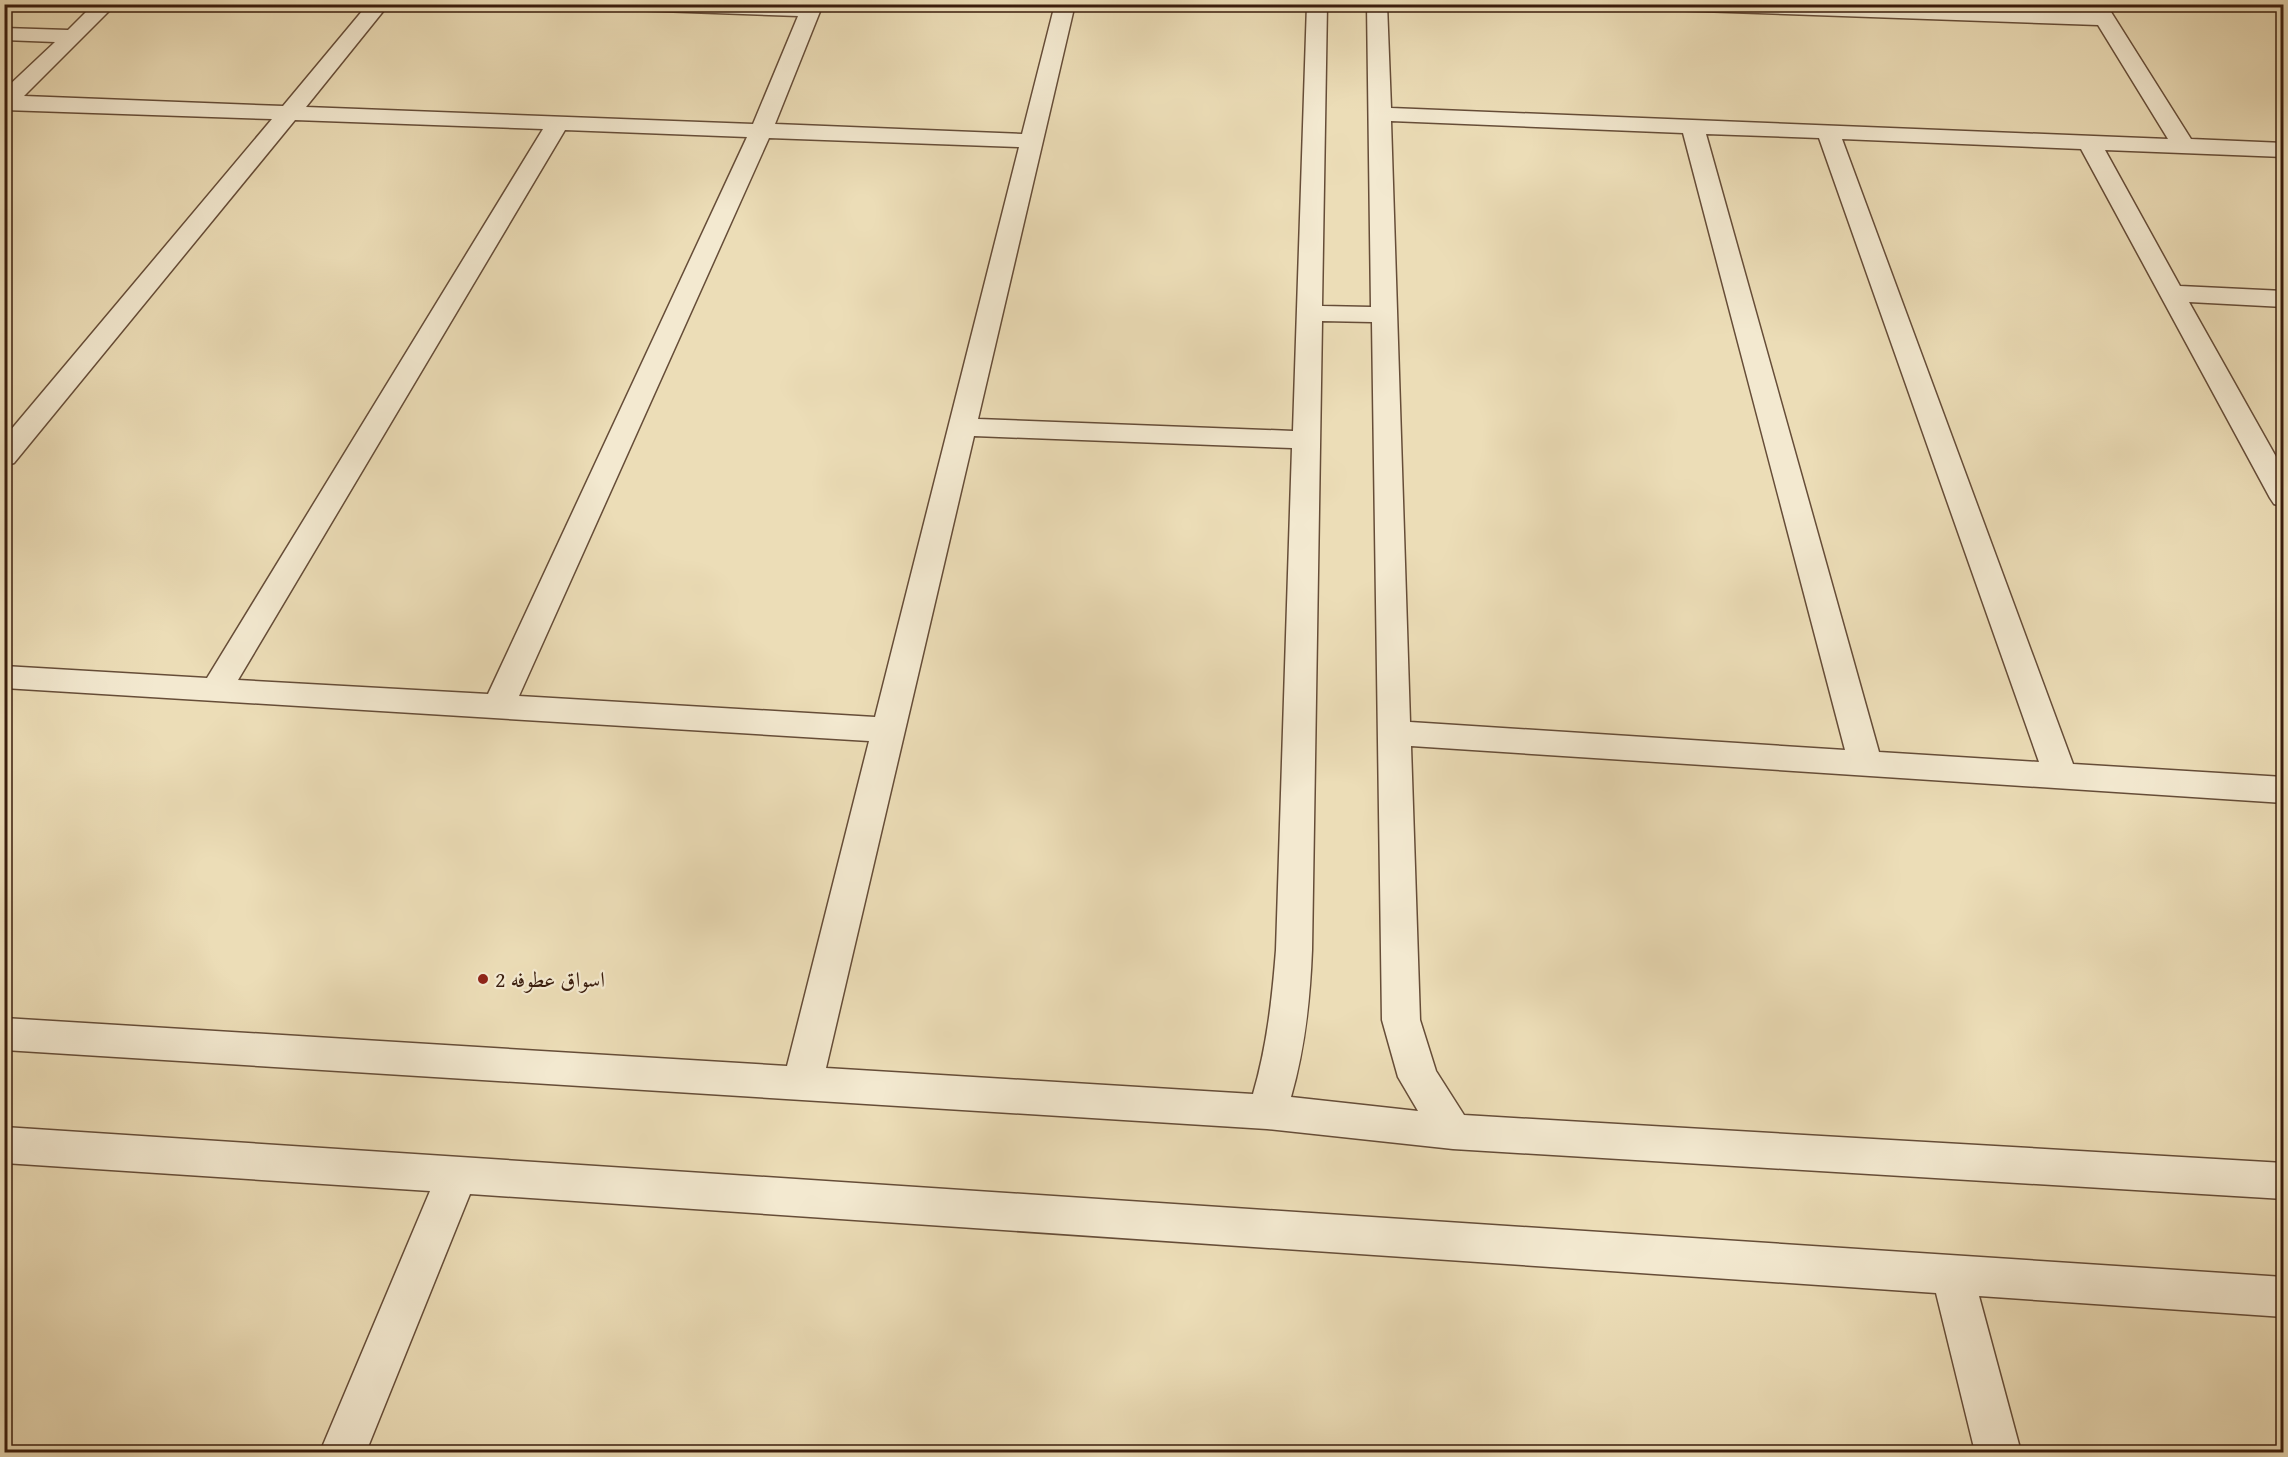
<svg xmlns="http://www.w3.org/2000/svg" width="2288" height="1457" font-family="'Gentium Book Plus',Amiri,serif">
  <style>
    .lines { fill: none; stroke-linecap: round; stroke-linejoin: round }
    .minor-casing { stroke: #664d38; stroke-width: 3 }
    .minor { fill: #f3e9d0; fill-rule: evenodd }
    .poi-dot { fill: #8f2418; stroke: #f3e9d0; stroke-width: 2 }
    .labels { text-anchor: middle; stroke-width: 4.5; stroke-linejoin: round; paint-order: stroke }
    .poi-label { font-size: 22px; fill: #3a1d0d; stroke: #f3e9d0; text-anchor: start }
  </style>
  <rect width="100%" height="100%" fill="#ecddb7"/>
  <filter id="stains"><feTurbulence type="fractalNoise" baseFrequency=".00333" numOctaves="4"/><feColorMatrix values="0 0 0 0 .2 0 0 0 0 .09 0 0 0 0 .02 0 0 0 .5 -.17"/></filter>
  <radialGradient id="worn" r=".72"><stop offset=".6" stop-color="#630" stop-opacity="0"/><stop offset="1" stop-color="#630" stop-opacity=".3"/></radialGradient>
  <g class="lines">
    <defs>
      <path id="minor" d="M 94,4 L 116,4 L 24,96 L 283,106 L 368,4 L 389,4 L 306,107 L 753,124 L 798,16 L 631,10 L 624,8 L 621,4 L 823,4 L 775,124 L 1022,134 L 1055,4 L 1075,4 L 978,419 L 1293,431 L 1307,4 L 1327,4 L 1322,306 L 1371,307 L 1367,4 L 1387,4 L 1391,108 L 2168,139 L 2098,25 L 1670,10 L 1663,8 L 1660,4 L 1863,4 L 2090,12 L 2085,4 L 2106,4 L 2191,139 L 2284,143 L 2284,157 L 2105,150 L 2180,286 L 2284,291 L 2284,307 L 2189,302 L 2284,471 L 2284,507 L 2274,504 L 2270,498 L 2081,149 L 1842,139 L 2073,764 L 2284,777 L 2284,803 L 1411,746 L 1420,1020 L 1436,1071 L 1464,1115 L 2284,1163 L 2284,1199 L 1453,1149 L 1267,1129 L 4,1050 L 4,1018 L 787,1066 L 869,741 L 4,688 L 4,666 L 207,678 L 543,129 L 295,120 L 14,463 L 4,466 L 4,438 L 272,119 L 4,110 L 4,90 L 55,42 L 4,40 L 4,28 L 68,30 ZM 1391,121 L 1683,133 L 1845,750 L 1410,722 ZM 565,130 L 747,137 L 488,694 L 238,680 ZM 1706,134 L 1819,138 L 2039,762 L 1879,752 ZM 769,138 L 1019,147 L 875,717 L 519,696 ZM 1322,321 L 1372,322 L 1382,1020 L 1398,1077 L 1418,1111 L 1291,1097 C 1305,1048 1310,1001 1312,950 ZM 974,436 L 1292,448 L 1276,950 C 1272,1000 1267,1046 1253,1094 L 826,1068 Z
        M 4,1127 L 2284,1277 L 2284,1317 L 1979,1296 L 2021,1452 L 1975,1452 L 1936,1293 L 470,1194 L 366,1452 L 320,1452 L 430,1191 L 4,1163 Z"/>
    </defs>
    <use href="#minor" class="minor-casing"/>
    <use href="#minor" class="minor"/>
  </g>
  <circle class="poi-dot" cx="483" cy="979" r="6"/>
  <g class="labels">
    <g class="poi-label">
      <text x="495" y="987">اسواق عطوفه 2</text>
    </g>
  </g>
  <rect width="2288" height="1457" fill="none" stroke="#ecddb7" stroke-width="24"/>
  <rect x="6" y="6" width="2276" height="1445" fill="none" stroke="#3a1d0d" stroke-width="3"/>
  <rect x="12" y="12" width="2264" height="1433" fill="none" stroke="#3a1d0d" stroke-width="1.5"/>
  <rect width="100%" height="100%" filter="url(#stains)"/>
  <rect width="100%" height="100%" fill="url(#worn)"/>
</svg>
